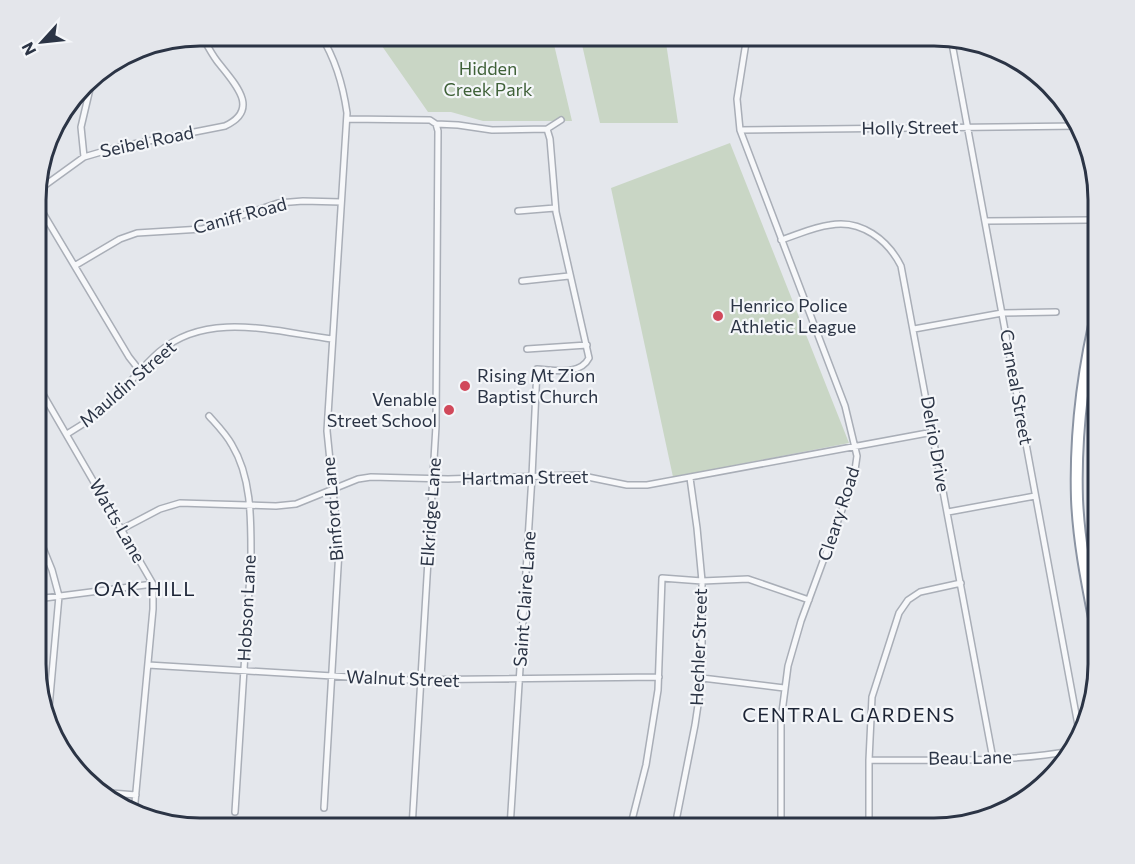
<svg xmlns="http://www.w3.org/2000/svg" width="1135" height="864" font-family="Commissioner,sans-serif">
  <style>
    .green { fill: #c9d6c5 }
    .lines { fill: none; stroke-linecap: round; stroke-linejoin: round }
    .minor-casing { stroke: #a9aeb7; stroke-width: 8 }
    .motorway-casing { stroke: #8b94a3; stroke-width: 14 }
    .minor { stroke: #f7f8fa; stroke-width: 5 }
    .motorway { stroke: #fff; stroke-width: 10 }
    .poi-dot { fill: #d1495b; stroke: #f4f6f9; stroke-width: 2 }
    .labels { text-anchor: middle; stroke-width: 4.5; stroke-linejoin: round; paint-order: stroke }
    .park-label { font-size: 18px; fill: #3f6138; stroke: #f4f6f9 }
    .street-label { font-size: 18px; fill: #2b3445; stroke: #f4f6f9 }
    .poi-label { font-size: 18px; fill: #2b3445; stroke: #f4f6f9; text-anchor: start }
    .neighbourhood-label { font-size: 20px; letter-spacing: 1.5px; fill: #1d2536; stroke: #f4f6f9 }
    .rim { fill: none; stroke: #2b3445; stroke-width: 3 }
  </style>
  <rect width="100%" height="100%" fill="#e4e7ec"/>
  <path class="green" d="M 375,36 L 552,36 L 572,121 L 483,121 L 451,112 L 428,112 Z
    M 580,36 L 665,36 L 678,123 L 600,123 Z
    M 730,143 L 849,443 L 673,477 L 611,188 Z"/>
  <g class="lines">
    <defs>
      <path id="minor" d="M 321,36 C 336,60 343,85 347,113 L 327,431 L 339,550 L 324,808
        M 735,36 L 746,40 L 949,37
        M 747,36 L 737,99 L 740,130 L 845,406 L 857,456 L 854,477 L 801,621 L 788,666 L 781,720 L 781,828
        M 951,38 L 1080,736
        M 347,119 L 430,120 L 436,124 L 458,125 L 492,130 L 547,129 L 561,120
        M 740,130 L 1080,126
        M 84,157 L 81,127 L 93,76
        M 37,191 L 84,157 L 118,147 L 225,126 C 262,109 233,82 217,61 C 211,53 207,45 202,36
        M 37,203 L 129,357 L 140,371
        M 518,211 L 555,208
        M 985,221 L 1088,220
        M 781,240 C 797,235 813,227 830,225 C 861,219 888,240 901,266 L 993,759
        M 76,265 L 120,239 L 137,233 L 202,229 L 278,203 L 303,201 L 341,202
        M 522,281 L 569,276
        M 914,329 L 1002,313 L 1056,312
        M 527,349 L 587,345
        M 37,384 L 153,584 L 153,609 L 134,813
        M 209,416 C 217,425 226,434 232,445 C 252,478 251,521 251,558 L 235,812
        M 67,434 C 84,424 100,413 114,399 C 130,383 143,366 159,352 C 207,310 276,332 332,339
        M 948,512 L 1035,496
        M 122,529 L 160,509 L 180,503 L 276,506 L 296,504 L 358,479 L 371,477 L 448,479 L 578,475 L 627,485 L 647,485 L 933,432
        M 37,533 L 52,570 L 59,596 L 48,719
        M 37,599 L 153,584
        M 148,665 L 399,680 L 659,677
        M 702,678 L 784,688
        M 869,760 C 936,760 1005,763 1071,751
        M 99,792 L 136,795
        M 677,816 L 695,725 L 702,678 L 702,581 L 697,528 L 690,478
        M 412,828 L 436,426 L 438,131 L 436,124
        M 510,828 L 532,476 L 537,369 C 554,370 580,376 589,358 L 556,212 L 550,139 L 547,129
        M 630,828 L 646,765 L 658,690 L 662,578 L 702,581 L 748,579 L 809,600
        M 869,828 L 869,760 L 872,697 L 899,613 L 908,600 L 920,592 L 961,583"/>
      <path id="motorway" d="M 1099,644 C 1090,596 1079,548 1077,499 C 1075,433 1083,369 1099,304"/>
    </defs>
    <use href="#minor" class="minor-casing"/>
    <use href="#motorway" class="motorway-casing"/>
    <use href="#minor" class="minor"/>
    <use href="#motorway" class="motorway"/>
  </g>
  <g class="poi-dot">
    <circle cx="718" cy="316" r="6"/>
    <circle cx="465" cy="386" r="6"/>
    <circle cx="449" cy="410" r="6"/>
  </g>
  <g class="labels">
    <g class="park-label">
      <text x="488" y="75">Hidden<tspan x="488" dy="21">Creek Park</tspan></text>
    </g>
    <g class="street-label">
      <text transform="translate(910 128) rotate(-1)" y="6">Holly Street</text>
      <text transform="translate(147 142) rotate(-12)" y="6">Seibel Road</text>
      <text transform="translate(240 216) rotate(-15)" y="6">Caniff Road</text>
      <text transform="translate(128 384) rotate(-41)" y="6">Mauldin Street</text>
      <text transform="translate(1016 387) rotate(80)" y="6">Carneal Street</text>
      <text transform="translate(935 444) rotate(80)" y="6">Delrio Drive</text>
      <text transform="translate(525 478) rotate(-1)" y="6">Hartman Street</text>
      <text transform="translate(333 509) rotate(-95)" y="6">Binford Lane</text>
      <text transform="translate(431 512) rotate(-86)" y="6">Elkridge Lane</text>
      <text transform="translate(839 514) rotate(-72)" y="6">Cleary Road</text>
      <text transform="translate(117 521) rotate(60)" y="6">Watts Lane</text>
      <text transform="translate(525 599) rotate(-86)" y="6">Saint Claire Lane</text>
      <text transform="translate(247 608) rotate(-87)" y="6">Hobson Lane</text>
      <text transform="translate(699 647) rotate(-88)" y="6">Hechler Street</text>
      <text transform="translate(403 679) rotate(2)" y="6">Walnut Street</text>
      <text transform="translate(970 758) rotate(-1)" y="6">Beau Lane</text>
    </g>
    <g class="poi-label">
      <text x="730" y="312">Henrico Police<tspan x="730" dy="21">Athletic League</tspan></text>
      <text x="477" y="382">Rising Mt Zion<tspan x="477" dy="21">Baptist Church</tspan></text>
      <text x="437" y="406" text-anchor="end">Venable<tspan x="437" dy="21">Street School</tspan></text>
    </g>
    <g class="neighbourhood-label">
      <text x="145" y="596">OAK HILL</text>
      <text x="849" y="722">CENTRAL GARDENS</text>
    </g>
  </g>
  <path d="M0 0H1135V864H0ZM200 46H934A154 154 0 0 1 1088 200V664A154 154 0 0 1 934 818H200A154 154 0 0 1 46 664V200A154 154 0 0 1 200 46Z" fill="#e4e6eb" fill-rule="evenodd"/>
  <path class="rim" d="M200 46H934A154 154 0 0 1 1088 200V664A154 154 0 0 1 934 818H200A154 154 0 0 1 46 664V200A154 154 0 0 1 200 46Z"/>
  <g transform="translate(42 42) rotate(243)" stroke="#f4f6f9" stroke-width="4.5" paint-order="stroke">
  <path d="M0-4.5L10 22L0 15L-10 22Z" fill="#2b3445"/>
  <text y="-9" font-size="16" font-weight="bold" text-anchor="middle" fill="#2b3445">N</text>
  </g>
</svg>
